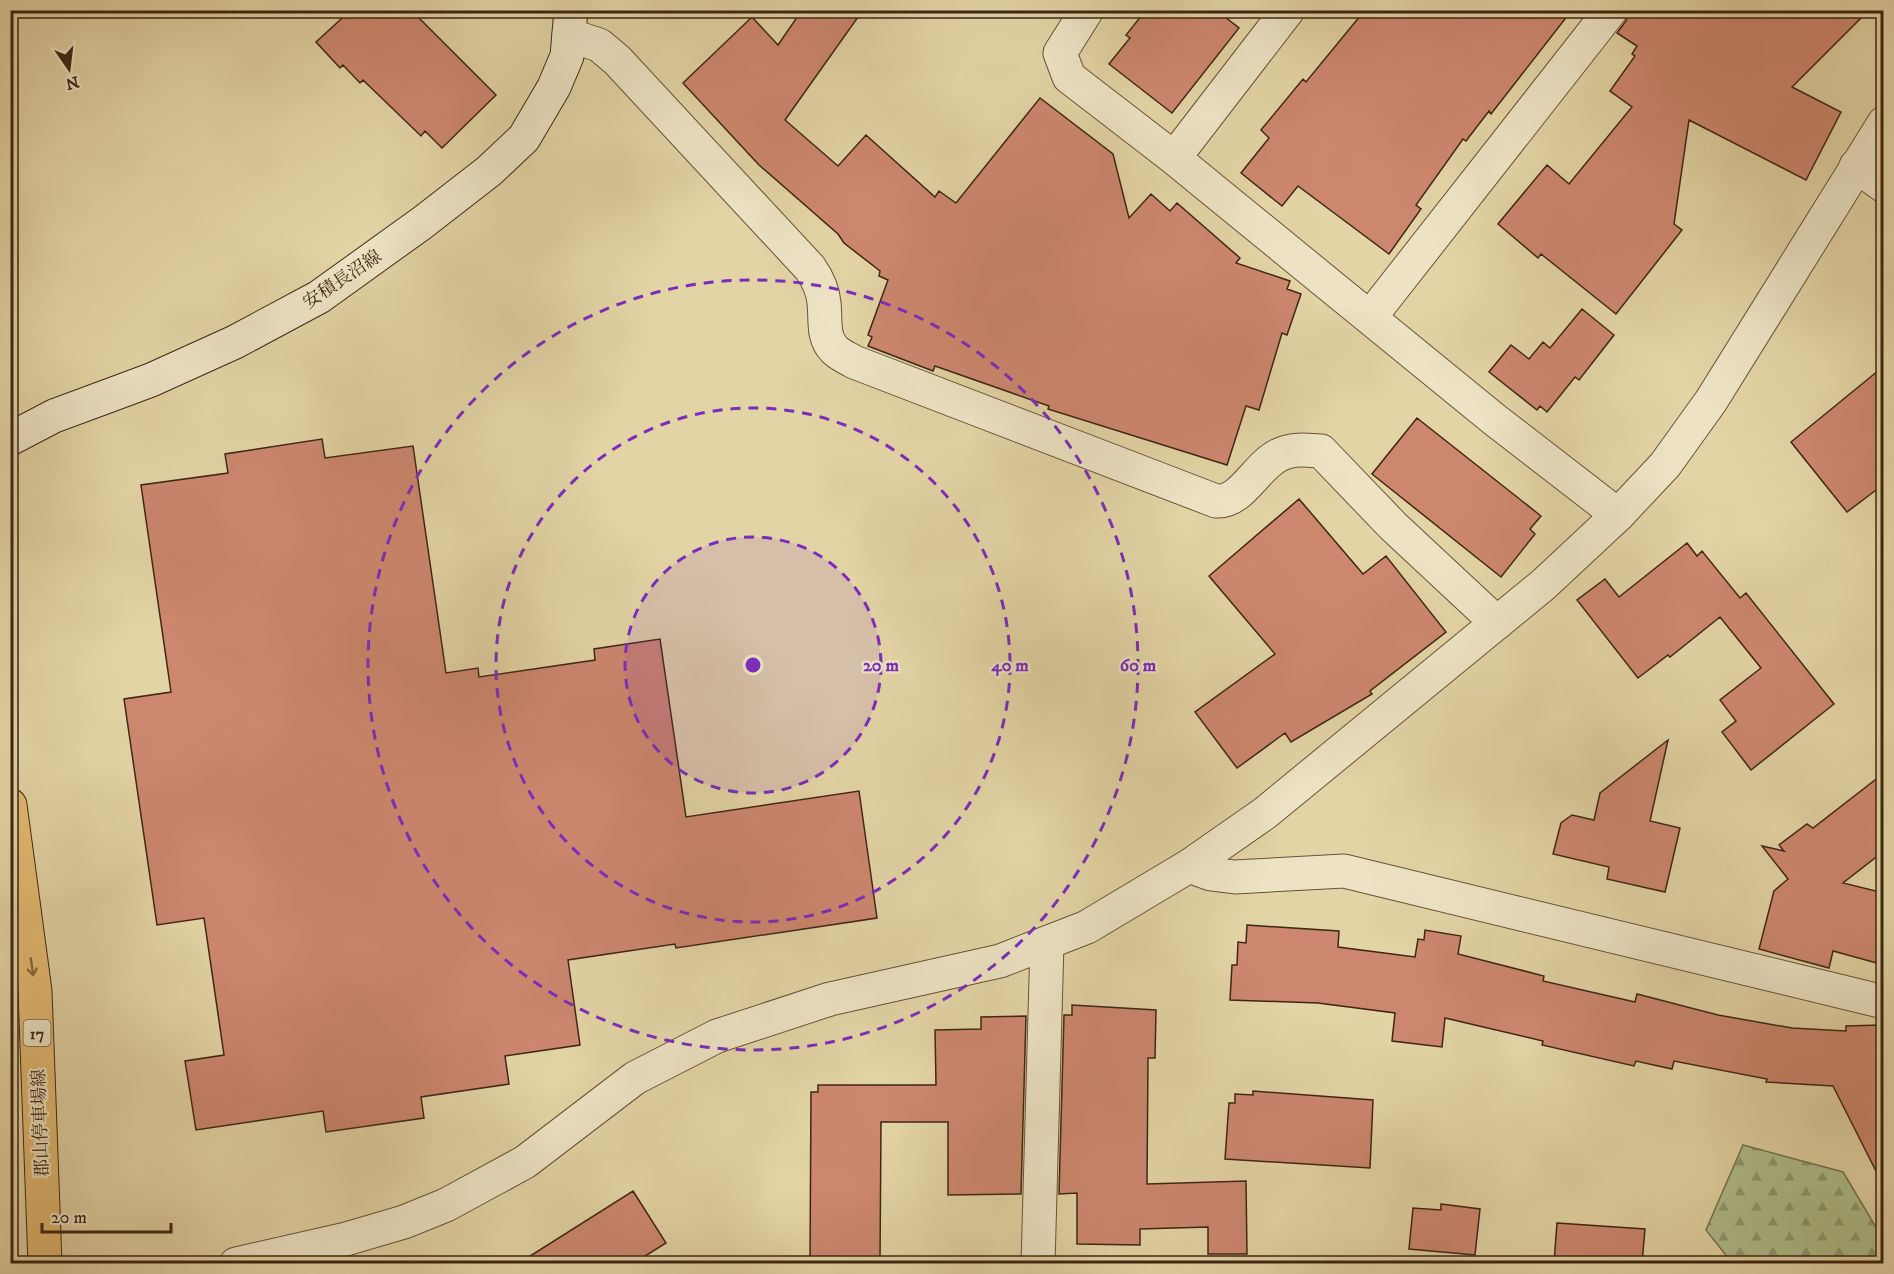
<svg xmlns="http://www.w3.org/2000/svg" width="1894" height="1274" font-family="'IM FELL DW Pica','Noto Serif JP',serif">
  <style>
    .forest { fill: url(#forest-firs); stroke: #767250; stroke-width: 1.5 }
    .building { fill: #cd876f; stroke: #3d2614; stroke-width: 1.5 }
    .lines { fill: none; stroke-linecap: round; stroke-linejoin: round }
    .minor-casing { stroke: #665238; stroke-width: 35 }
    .tertiary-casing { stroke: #665238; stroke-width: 35 }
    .secondary-casing { stroke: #3d2614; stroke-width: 35 }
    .primary-casing { stroke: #3d2614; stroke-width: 35 }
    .minor { stroke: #ede3c4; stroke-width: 33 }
    .tertiary { stroke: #ede3c4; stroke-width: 33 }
    .secondary { stroke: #ede3c4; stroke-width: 33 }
    .primary { stroke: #e2ba72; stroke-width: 33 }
    .oneway { stroke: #87693e }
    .ring { fill: none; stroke: #7b2cbf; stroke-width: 3; stroke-dasharray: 10 8 }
    .labels { text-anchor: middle; stroke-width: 4.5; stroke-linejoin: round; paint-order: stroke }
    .shield { fill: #ede3c4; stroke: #725f49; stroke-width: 1.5 }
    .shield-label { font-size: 16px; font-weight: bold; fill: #3d2614 }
    .street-label { font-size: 18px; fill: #3d2614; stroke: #ede3c4 }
    .centre { fill: #7b2cbf; stroke: #ede3c4; stroke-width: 3 }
    .ring-label { font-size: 18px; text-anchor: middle; font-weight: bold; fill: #7b2cbf; stroke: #ede3c4; stroke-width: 4.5; stroke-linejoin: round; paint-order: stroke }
  </style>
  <defs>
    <pattern id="forest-firs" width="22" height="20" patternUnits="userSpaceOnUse" patternTransform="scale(1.5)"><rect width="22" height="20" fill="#aebe8b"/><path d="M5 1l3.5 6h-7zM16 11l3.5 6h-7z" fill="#8f9a70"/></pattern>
  </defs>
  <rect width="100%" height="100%" fill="#e3d4a5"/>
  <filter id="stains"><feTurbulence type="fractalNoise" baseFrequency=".00333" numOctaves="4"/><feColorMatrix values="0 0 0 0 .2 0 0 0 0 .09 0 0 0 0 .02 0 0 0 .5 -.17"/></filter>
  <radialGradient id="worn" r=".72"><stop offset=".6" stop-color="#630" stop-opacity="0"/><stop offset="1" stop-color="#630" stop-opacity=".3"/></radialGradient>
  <path class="forest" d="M 1743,1145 L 1843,1172 L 1883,1239 L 1883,1263 L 1732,1263 L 1706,1230 Z"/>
  <path class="building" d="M 351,10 L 411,10 L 496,95 L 442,148 L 425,131 L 421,136 L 363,80 L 360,83 L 343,65 L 340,68 L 316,42 Z
    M 802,10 L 863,10 L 785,120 L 838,166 L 866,135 L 935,197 L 939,191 L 956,203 L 1040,98 L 1113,154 L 1129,218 L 1151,194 L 1170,211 L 1177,203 L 1240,258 L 1236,263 L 1290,281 L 1287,289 L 1301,294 L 1287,335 L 1282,333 L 1259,410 L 1246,406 L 1227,465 L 1048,409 L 1049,406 L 935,366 L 933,371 L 868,346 L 872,337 L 868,335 L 888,280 L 879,276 L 880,271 L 844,243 L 838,234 L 759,165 L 683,83 L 752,17 L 778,45 Z
    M 1146,10 L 1216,10 L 1239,28 L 1172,113 L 1109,64 L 1130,38 L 1126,35 Z
    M 1365,10 L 1572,10 L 1491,114 L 1489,111 L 1466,141 L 1463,139 L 1416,205 L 1421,209 L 1389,254 L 1298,186 L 1282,206 L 1241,173 L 1269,138 L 1261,130 L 1303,79 L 1306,82 Z
    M 1629,10 L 1869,10 L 1792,87 L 1841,112 L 1806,180 L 1689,120 L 1674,224 L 1682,230 L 1616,314 L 1541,254 L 1538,258 L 1498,224 L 1547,165 L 1569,184 L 1632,107 L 1610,91 L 1635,56 L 1632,54 L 1637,46 L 1617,33 L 1626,21 Z
    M 1582,309 L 1614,335 L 1579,380 L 1575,377 L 1547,412 L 1540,406 L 1537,410 L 1489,372 L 1511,345 L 1529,359 L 1543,342 L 1550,348 Z
    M 1884,366 L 1884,484 L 1847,512 L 1791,442 Z
    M 1417,418 L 1541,516 L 1530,529 L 1535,534 L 1501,577 L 1372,474 Z
    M 322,439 L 325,458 L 413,446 L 446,673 L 478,668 L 479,677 L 595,660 L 594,649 L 660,639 L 686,817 L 859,791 L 877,918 L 676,948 L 675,944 L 568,960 L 580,1045 L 505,1056 L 509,1084 L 421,1097 L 424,1118 L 326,1132 L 323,1111 L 196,1130 L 185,1061 L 224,1055 L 204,918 L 157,925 L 124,699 L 171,692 L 141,485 L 228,473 L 225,454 Z
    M 1299,499 L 1363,574 L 1386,556 L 1446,632 L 1370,691 L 1372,694 L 1291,742 L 1285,733 L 1237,768 L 1195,712 L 1275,654 L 1209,576 Z
    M 1687,543 L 1697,556 L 1702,551 L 1740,598 L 1746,593 L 1834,704 L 1751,770 L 1722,732 L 1736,721 L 1720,700 L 1761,668 L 1720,617 L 1670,657 L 1668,655 L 1638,678 L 1577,600 L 1605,579 L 1619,597 Z
    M 1668,740 L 1650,821 L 1680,828 L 1665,892 L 1607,879 L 1609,867 L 1553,854 L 1561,823 L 1572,815 L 1594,820 L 1600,793 Z
    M 1884,773 L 1884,851 L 1843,883 L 1884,893 L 1884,965 L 1833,951 L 1829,968 L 1759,949 L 1774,891 L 1788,879 L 1762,846 L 1784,851 L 1779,845 L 1807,824 L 1813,828 Z
    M 1247,925 L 1339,931 L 1338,947 L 1415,957 L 1418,939 L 1424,940 L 1425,930 L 1461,936 L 1458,954 L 1544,976 L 1543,981 L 1635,1002 L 1637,994 L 1718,1015 L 1792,1028 L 1846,1031 L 1846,1026 L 1880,1025 L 1883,1185 L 1833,1086 L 1766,1082 L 1767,1079 L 1674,1061 L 1672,1069 L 1636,1061 L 1634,1066 L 1542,1045 L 1543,1041 L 1445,1018 L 1442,1047 L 1392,1041 L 1395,1013 L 1318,1003 L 1230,1000 L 1232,965 L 1237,965 L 1238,942 L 1246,943 Z
    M 1072,1005 L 1156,1010 L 1155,1058 L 1148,1058 L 1147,1184 L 1246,1181 L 1247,1254 L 1208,1254 L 1208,1227 L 1140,1229 L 1140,1245 L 1077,1244 L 1077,1193 L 1059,1194 L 1064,1015 L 1072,1015 Z
    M 1026,1016 L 1021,1194 L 948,1195 L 948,1122 L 881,1122 L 880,1263 L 810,1263 L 811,1092 L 818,1092 L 818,1085 L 936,1085 L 935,1030 L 981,1029 L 981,1017 Z
    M 1253,1091 L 1373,1100 L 1370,1168 L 1225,1159 L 1229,1103 L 1235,1103 L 1235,1094 L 1253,1095 Z
    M 633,1191 L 666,1243 L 634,1263 L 519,1263 Z
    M 1441,1204 L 1480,1209 L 1475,1255 L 1409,1249 L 1413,1208 L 1441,1210 Z
    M 1557,1223 L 1645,1229 L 1642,1263 L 1554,1263 Z"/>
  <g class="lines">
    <defs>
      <path id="minor" d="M 1087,10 L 1060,53 L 1069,77 L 1174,158 L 1495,420 L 1618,515
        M 569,35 L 599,45 L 617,60 L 810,268 C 817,278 823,290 824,303 C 826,319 822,337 834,349 C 839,355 848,358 854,362 L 1216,501 C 1242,503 1256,466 1279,455 C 1292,448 1307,450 1321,451 L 1393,526 L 1497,623
        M 1174,158 L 1288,10
        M 1856,166 L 1884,186
        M 1371,316 L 1611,10
        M 1189,866 L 1211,874 L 1235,877 L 1344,871 L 1884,1002
        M 1038,1264 L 1047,943"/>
      <path id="tertiary" d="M 236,1264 L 346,1239 L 404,1222 L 446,1205 L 525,1162 L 635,1078 L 717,1036 L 830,999 L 1000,961 L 1087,927 L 1189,866 L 1265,813 L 1543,585 L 1618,515 L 1665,465 L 1711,401 L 1884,123"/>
      <path id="secondary" d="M 10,439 L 54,416 L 151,380 L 235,342 L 319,297 L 422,223 L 489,171 L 524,138 L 554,87 L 567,56 L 571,10"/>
      <path id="primary" d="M 10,805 L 35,991 L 45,1264"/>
    </defs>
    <use href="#minor" class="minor-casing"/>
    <use href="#tertiary" class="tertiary-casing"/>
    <use href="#secondary" class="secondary-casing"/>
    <use href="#primary" class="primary-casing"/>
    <use href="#minor" class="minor"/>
    <use href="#tertiary" class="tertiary"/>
    <use href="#secondary" class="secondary"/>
    <use href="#primary" class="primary"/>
  </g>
  <defs><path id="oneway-shaft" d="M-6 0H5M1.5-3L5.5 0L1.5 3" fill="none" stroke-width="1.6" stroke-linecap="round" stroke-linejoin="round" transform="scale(1.5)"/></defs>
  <use class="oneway" href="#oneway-shaft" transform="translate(32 967) rotate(82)"/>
  <circle cx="753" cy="665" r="128" fill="#7b2cbf" fill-opacity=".12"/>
  <g class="ring">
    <circle cx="753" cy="665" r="128"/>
    <circle cx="753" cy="665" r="257"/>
    <circle cx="753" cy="665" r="385"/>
  </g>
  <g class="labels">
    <rect class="shield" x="23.5" y="1020" width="27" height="26" rx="4.5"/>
    <g class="shield-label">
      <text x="37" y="1039">17</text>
    </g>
    <g class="street-label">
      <text transform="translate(342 279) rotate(-34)" y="6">安積長沼線</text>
      <text transform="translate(40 1123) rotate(-92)" y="6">郡山停車場線</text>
    </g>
  </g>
  <circle cx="753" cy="665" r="9" class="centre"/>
  <g class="ring-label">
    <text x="881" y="671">20 m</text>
    <text x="1010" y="671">40 m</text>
    <text x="1138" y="671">60 m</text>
  </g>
  <rect width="1894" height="1274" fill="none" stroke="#e3d4a5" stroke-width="36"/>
  <rect x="12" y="12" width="1870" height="1250" fill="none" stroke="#3d2614" stroke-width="3"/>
  <rect x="18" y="18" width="1858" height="1238" fill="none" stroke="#3d2614" stroke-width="1.5"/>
  <g transform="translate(69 69) rotate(166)" stroke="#ede3c4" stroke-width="4.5" paint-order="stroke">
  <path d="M0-4.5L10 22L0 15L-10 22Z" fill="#3d2614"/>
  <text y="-9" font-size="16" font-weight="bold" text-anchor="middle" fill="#3d2614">N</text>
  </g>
  <path d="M42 1223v9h129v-9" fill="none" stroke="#3d2614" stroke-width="3"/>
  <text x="51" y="1223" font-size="18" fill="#3d2614" stroke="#ede3c4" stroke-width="4.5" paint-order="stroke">20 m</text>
  <rect width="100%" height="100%" filter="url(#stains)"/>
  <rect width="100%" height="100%" fill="url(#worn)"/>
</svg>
